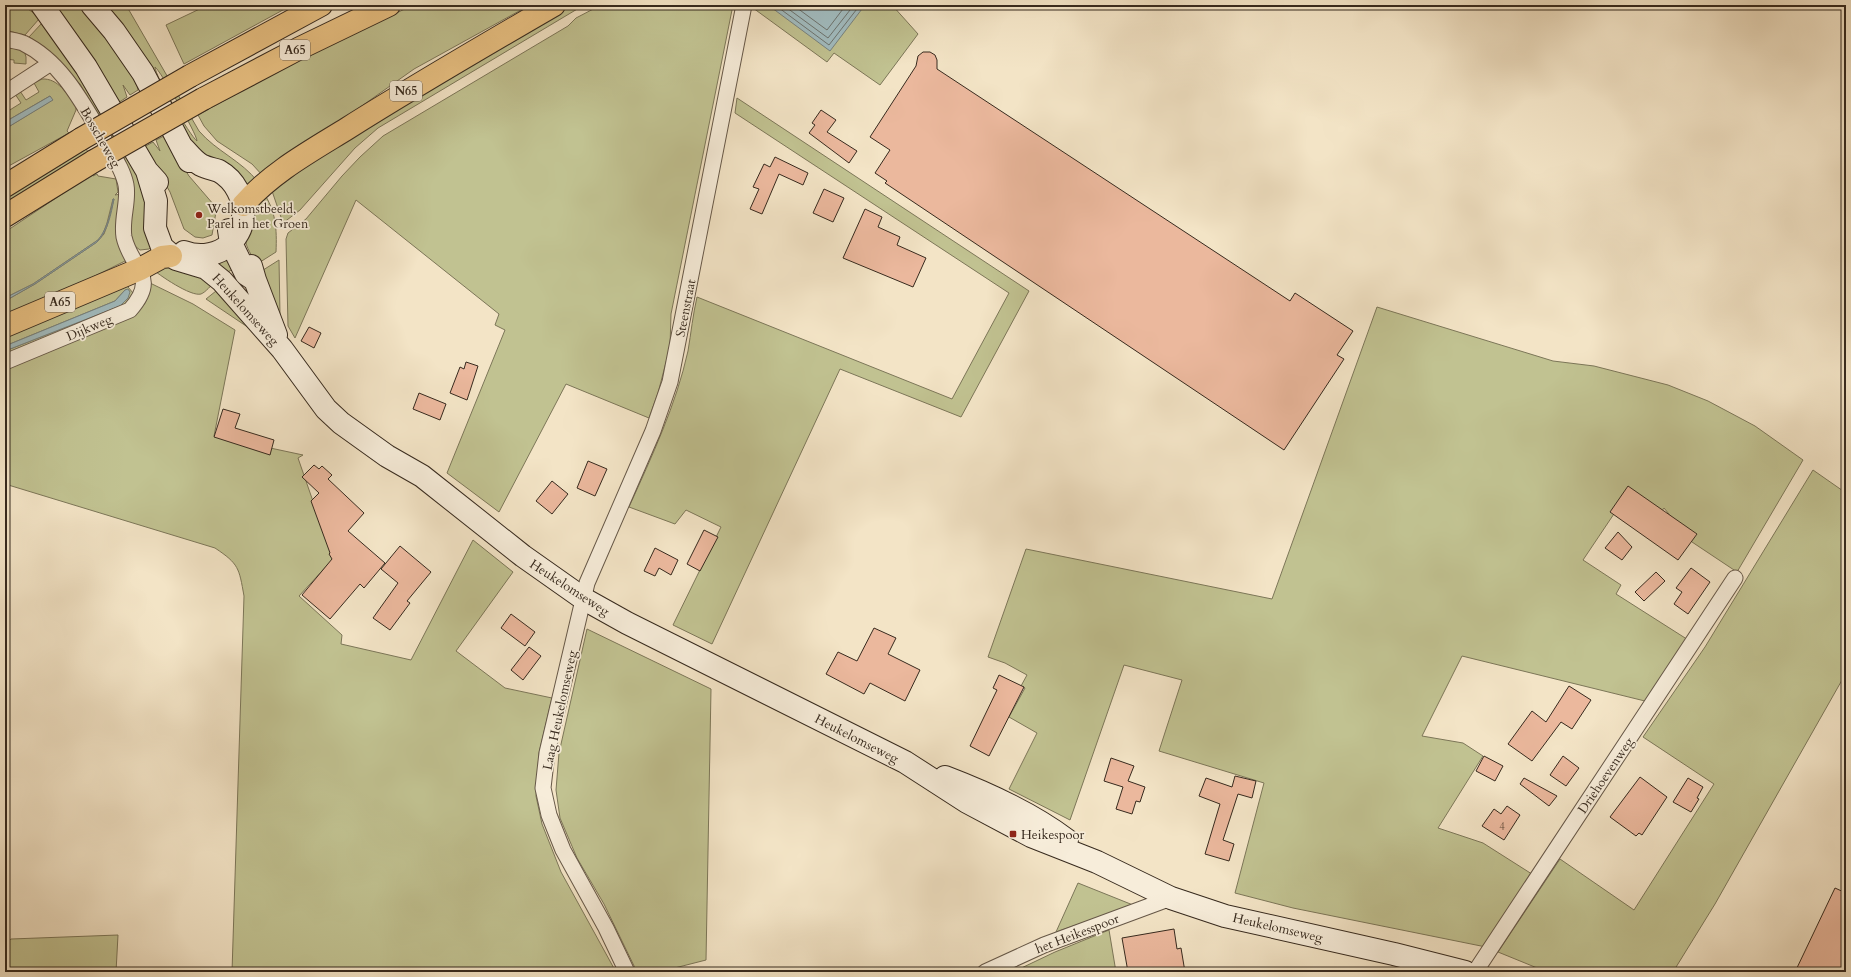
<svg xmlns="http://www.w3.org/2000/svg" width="1851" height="977" font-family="Cardo,serif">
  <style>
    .green { fill: #c1c291; stroke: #7c7658; fill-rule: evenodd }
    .water { fill: #a1bcc0; stroke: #77827f }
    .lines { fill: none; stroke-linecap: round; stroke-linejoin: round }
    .shore { stroke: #6c736f; stroke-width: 1 }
    .building { fill: #ebb89d; stroke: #372a1e }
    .street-casing { stroke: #665848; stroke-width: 17 }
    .secondary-casing { stroke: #372a1e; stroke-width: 24 }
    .primary-casing { stroke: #372a1e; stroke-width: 24 }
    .highway-casing { stroke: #372a1e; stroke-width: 24 }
    .street { stroke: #f7edda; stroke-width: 15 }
    .secondary { stroke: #f7edda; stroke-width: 22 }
    .primary { stroke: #eac283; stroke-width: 22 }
    .highway { stroke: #eac283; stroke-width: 22 }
    .highway-bridge-casing { stroke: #372a1e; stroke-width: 24; stroke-linecap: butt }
    .highway-bridge { stroke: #eac283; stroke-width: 22 }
    .poi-dot { fill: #8f2418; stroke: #f7edda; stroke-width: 1.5 }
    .labels { text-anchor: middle; stroke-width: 3.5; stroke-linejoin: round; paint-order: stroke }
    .number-label { font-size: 11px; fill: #644e3e }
    .shield { fill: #f7edda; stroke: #716456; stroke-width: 1 }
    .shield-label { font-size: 12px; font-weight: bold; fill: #372a1e }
    .street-label { font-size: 13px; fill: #372a1e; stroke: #f7edda }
    .poi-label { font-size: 13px; fill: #372a1e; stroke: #f7edda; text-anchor: start }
  </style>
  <rect width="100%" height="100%" fill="#f3e4c6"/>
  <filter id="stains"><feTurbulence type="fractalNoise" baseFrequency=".005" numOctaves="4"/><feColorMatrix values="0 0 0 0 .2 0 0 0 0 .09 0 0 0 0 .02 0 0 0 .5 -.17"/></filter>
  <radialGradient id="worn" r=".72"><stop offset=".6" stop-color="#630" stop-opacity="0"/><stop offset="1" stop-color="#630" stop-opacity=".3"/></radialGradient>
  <path class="green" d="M 5,5 C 20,5 30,7 39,19 L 25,35 L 5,30 Z
    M 59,5 L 79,5 C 92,19 136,74 138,90 L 130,95 L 123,85 L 127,97 L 118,103 L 55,9 Z
    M 103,5 L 126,5 L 199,131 C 216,151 242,161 258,182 L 247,190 L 196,151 ZM 155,67 C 160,70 197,134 197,141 C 190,136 155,76 155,67 Z
    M 208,5 L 292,5 L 184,64 L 166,25 Z
    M 413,5 L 530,5 L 414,69 L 263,176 L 252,164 L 217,141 L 204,126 L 198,115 L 287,66 Z
    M 569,5 L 584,5 L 378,128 L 355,148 L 300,210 L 283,223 L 272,191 C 366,122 468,64 569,5 Z
    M 601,5 L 733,5 L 671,314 L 670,347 L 658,393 L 649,418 L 566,384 L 499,512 L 447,473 L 505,330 L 495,325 L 499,314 L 356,200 L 295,338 L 288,326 L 286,239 L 288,233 L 306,219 L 342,176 L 360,157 L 383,136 L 568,26 L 576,18 Z
    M 754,5 L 892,5 L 918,34 L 880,85 L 834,53 L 827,62 L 753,8 Z
    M 42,23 L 67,55 L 147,186 L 153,246 L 149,249 L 140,250 L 131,243 L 128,168 L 124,158 L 80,84 L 46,48 L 29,37 Z
    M 5,45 L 24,50 L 26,57 L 26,64 L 14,63 L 14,60 L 5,59 Z
    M 42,79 C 58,78 67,94 76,106 L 76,110 L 67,131 L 69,133 L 5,168 L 5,129 L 52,100 L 50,96 L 5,122 L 5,113 L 21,103 L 15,94 L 20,91 L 26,100 L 39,92 L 34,83 Z
    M 737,98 L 1029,291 L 961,417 L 840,369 L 712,644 L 673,625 L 721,527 L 686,510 L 675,524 L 629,507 C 652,456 676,405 688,351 C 691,333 693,314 697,297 L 952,399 L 1009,293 L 735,113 Z
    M 164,136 L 189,176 L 214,205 L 216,212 L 212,235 L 203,238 L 195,237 L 184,229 L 170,192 L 144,147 L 153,142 L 160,151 L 156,140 Z
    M 85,147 L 88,152 L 5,204 L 5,198 Z
    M 92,174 L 93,176 L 97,174 L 98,176 L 116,179 L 118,192 L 115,195 L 121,194 L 116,232 L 127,260 L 67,290 L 5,316 L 5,301 L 35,284 L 97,242 L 104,234 L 107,226 L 114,199 L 113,199 L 107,223 L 103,234 L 98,240 L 33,284 L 5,298 L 5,232 Z
    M 263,192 C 276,211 277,229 276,252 L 257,264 C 252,256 246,248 245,238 C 243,222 256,205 263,192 Z
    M 229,254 L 235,271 L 231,270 L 224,275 L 212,260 Z
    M 279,260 L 280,315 L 260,272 Z
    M 160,264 L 215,282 C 211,285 206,292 201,294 C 191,297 159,275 151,268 Z
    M 133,277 L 128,287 L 133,293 L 124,307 L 5,358 L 5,351 L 120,306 L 125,301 L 129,290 L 125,290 L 115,301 L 5,346 L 5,333 Z
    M 148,282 L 193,304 L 235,330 L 214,436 L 303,455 L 298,458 L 333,559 L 299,596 L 342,635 L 341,644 L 411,660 L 473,540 L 513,572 L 456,651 L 505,688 L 552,698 L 539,753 L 536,796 L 542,824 L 561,872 L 616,972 L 232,972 L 244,596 C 239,568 239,564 215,548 L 5,484 L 5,369 L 134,314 C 148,304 148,298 148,282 Z
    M 221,287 L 252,330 L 206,299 Z
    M 1377,307 L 1553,361 L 1594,366 L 1668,385 L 1708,401 L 1755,426 L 1803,460 L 1737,572 L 1692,542 L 1664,508 L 1655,520 L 1624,499 L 1583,560 L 1621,585 L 1616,594 L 1693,643 L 1653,703 L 1462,656 L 1422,736 L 1463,743 L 1483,756 L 1438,828 L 1483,843 L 1535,876 L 1486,947 L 1293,908 L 1235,893 L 1264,783 L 1159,751 L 1182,680 L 1124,665 L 1070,820 L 1009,789 L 1037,733 L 1009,717 L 1025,688 L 1021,686 L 1027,675 L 1005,663 L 988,657 L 1026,549 L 1272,599 Z
    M 1813,470 L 1846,493 L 1846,673 L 1715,904 L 1673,972 L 1547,972 L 1498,952 L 1560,859 L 1634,910 L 1714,784 L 1643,737 L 1705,647 Z
    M 587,629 L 711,689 L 706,960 L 659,972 L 637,972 L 604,904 L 577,858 L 560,818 L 556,790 L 559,753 Z
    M 1078,883 L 1133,905 L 1056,932 Z
    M 1109,930 L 1116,972 L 1013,972 L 1055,952 Z
    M 118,935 L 116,972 L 5,972 L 5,944 L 11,939 Z"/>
  <path class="water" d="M 768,5 L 865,5 L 830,51 Z
    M 50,96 L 53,100 L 5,129 L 5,122 Z
    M 113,199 L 114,199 C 111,214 108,231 97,242 L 35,284 L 5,301 L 5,298 L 33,284 L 98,240 C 107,229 111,213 113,199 Z
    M 128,289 L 130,292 L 128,298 L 120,306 L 5,351 L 5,346 L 115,301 L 125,290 Z"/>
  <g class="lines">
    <path class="shore" d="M 775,5 L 829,45 L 860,5
      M 783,5 L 828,38 L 854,5
      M 793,5 L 827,30 L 846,5"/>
  </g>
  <path class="building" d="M 923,52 L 930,52 L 935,55 L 937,60 L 937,69 L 1290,301 L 1295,293 L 1353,331 L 1337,355 L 1344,359 L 1284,450 L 885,183 L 887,181 L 875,173 L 890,150 L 870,137 L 916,66 L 918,56 Z
    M 821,110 L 836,120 L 827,132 L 857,151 L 849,163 L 809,133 L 815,125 L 812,123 Z
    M 775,157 L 808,173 L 803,185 L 779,174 L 762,214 L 750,209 L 759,189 L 753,187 L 764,164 L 770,167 Z
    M 824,189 L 844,198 L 833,222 L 813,213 Z
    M 865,209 L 882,217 L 878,227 L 900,237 L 897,245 L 926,258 L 913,287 L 843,258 Z
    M 309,327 L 321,333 L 314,348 L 301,341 Z
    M 466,362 L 478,366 L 467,400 L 450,393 L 460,367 L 464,369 Z
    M 419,393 L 446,404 L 440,420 L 413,409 Z
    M 223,409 L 240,414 L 235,428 L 274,440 L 270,455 L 214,437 Z
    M 588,461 L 607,469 L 595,496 L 577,488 Z
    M 314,465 L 319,469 L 322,466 L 332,475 L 328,479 L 364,513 L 348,531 L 385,563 L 364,588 L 360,584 L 330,619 L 302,595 L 332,559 L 329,554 L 330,553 L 311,501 L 319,493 L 302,477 Z
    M 552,481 L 568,494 L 552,514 L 536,501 Z
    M 1628,486 L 1697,534 L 1678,560 L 1610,512 Z
    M 704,530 L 718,537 L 700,571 L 687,564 Z
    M 1618,532 L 1632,547 L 1622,560 L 1605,548 Z
    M 400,546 L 431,572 L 407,601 L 410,603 L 390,630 L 373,618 L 398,583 L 381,569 Z
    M 655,548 L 678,560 L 671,575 L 659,568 L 655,576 L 644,571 Z
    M 1691,568 L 1710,582 L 1688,614 L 1674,604 L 1682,592 L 1676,588 Z
    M 1656,572 L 1665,581 L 1644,601 L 1635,592 Z
    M 511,614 L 535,632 L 525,646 L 501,628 Z
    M 874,628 L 896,638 L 888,654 L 920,670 L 905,701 L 870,683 L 864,694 L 826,674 L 838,652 L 857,661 Z
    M 529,647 L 541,656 L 523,680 L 511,670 Z
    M 999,675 L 1024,687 L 989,756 L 970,746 L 997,690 L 993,688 Z
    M 1569,686 L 1591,700 L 1572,729 L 1561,722 L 1532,761 L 1508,744 L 1532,711 L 1546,722 Z
    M 1484,756 L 1503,766 L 1495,781 L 1476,771 Z
    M 1563,756 L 1579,768 L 1566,786 L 1550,775 Z
    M 1111,758 L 1134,766 L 1128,781 L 1145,787 L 1140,802 L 1136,801 L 1132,814 L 1116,809 L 1123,787 L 1104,781 Z
    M 1235,776 L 1256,781 L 1252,798 L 1238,794 L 1223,840 L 1234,844 L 1229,861 L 1205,854 L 1220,804 L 1199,796 L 1206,778 L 1232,787 Z
    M 1640,777 L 1667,797 L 1642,835 L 1639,833 L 1636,836 L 1610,817 Z
    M 1524,778 L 1557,796 L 1549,806 L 1520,784 Z
    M 1688,778 L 1703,787 L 1697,798 L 1699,799 L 1691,812 L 1673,802 Z
    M 1507,806 L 1520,815 L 1504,840 L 1482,826 L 1494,809 L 1501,814 Z
    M 1835,888 L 1846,893 L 1846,972 L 1795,972 Z
    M 1174,929 L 1177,949 L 1181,948 L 1185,972 L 1128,972 L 1122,938 Z"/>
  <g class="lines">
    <defs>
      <path id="street" d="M 5,39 C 11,40 17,41 23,43 C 62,62 83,104 104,139 C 112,154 123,169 126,185 C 129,202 121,219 124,237 C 131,269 160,276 130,310 L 5,362
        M 5,93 L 51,63
        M 627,972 L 606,928 L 563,850 L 549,815 L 543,788 L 547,753 L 587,583 L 653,431 L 670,382 L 744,5
        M 985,972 L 1044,945 L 1171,898
        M 1475,972 L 1735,578"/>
      <path id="secondary" d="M 42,5 L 86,67 L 147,171 L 157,182
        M 92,5 L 114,31 L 143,73 L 189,161
        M 183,148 C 189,154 194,161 201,165 C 207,168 213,169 219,171 C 235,180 245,199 243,217 C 242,230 235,240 225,248 C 213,256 197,257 184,252
        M 147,171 L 156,201 L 155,228 L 162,247 L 176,259 L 206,268 L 222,281 L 282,349 L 326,409 L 341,423 L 387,456 L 422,476 L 523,556 L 584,599 L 627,623 L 905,762 L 967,802 L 1031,836 L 1097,862 L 1171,898 L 1225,916 L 1394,954 L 1465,972
        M 229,230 L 231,243 L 246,274 L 255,280
        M 251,266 L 255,280 L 276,335
        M 945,777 C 987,793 1031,813 1067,840"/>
      <path id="primary" d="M 243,205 C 272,172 311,151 348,128 C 416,85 485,45 554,5"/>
      <path id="highway" d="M 190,76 L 321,5
        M 203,99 L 298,49 L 389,5
        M 5,186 L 81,139
        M 5,216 L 94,161
        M 5,326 L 140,269 L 162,257 L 171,256"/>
    </defs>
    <use href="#street" class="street-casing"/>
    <use href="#secondary" class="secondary-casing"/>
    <use href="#primary" class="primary-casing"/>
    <use href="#highway" class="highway-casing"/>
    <use href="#street" class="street"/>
    <use href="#secondary" class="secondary"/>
    <use href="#primary" class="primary"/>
    <use href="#highway" class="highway"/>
    <defs>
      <path id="highway-bridge" d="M 81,139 L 190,76
        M 94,161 L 203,99"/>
    </defs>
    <use href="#highway-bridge" class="highway-bridge-casing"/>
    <use href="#highway-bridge" class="highway-bridge"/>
  </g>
  <g class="poi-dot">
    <circle cx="199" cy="215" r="4"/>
    <rect x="1009" y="830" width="8" height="8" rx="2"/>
  </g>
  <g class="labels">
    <g class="number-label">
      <text x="1502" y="830">4</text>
    </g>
    <g class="shield">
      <rect x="280" y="40" width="30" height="20" rx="3"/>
      <rect x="390" y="81" width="32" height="20" rx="3"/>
      <rect x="45" y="292" width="30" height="20" rx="3"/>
    </g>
    <g class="shield-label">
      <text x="295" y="54">A65</text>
      <text x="406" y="95">N65</text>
      <text x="60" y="306">A65</text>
    </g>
    <g class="street-label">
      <text transform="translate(101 137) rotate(60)" y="5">Bosscheweg</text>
      <text transform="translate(685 308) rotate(-79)" y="5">Steenstraat</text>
      <text transform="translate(246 309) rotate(48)" y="5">Heukelomseweg</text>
      <text transform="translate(89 327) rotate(-23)" y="5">Dijkweg</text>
      <text transform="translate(570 587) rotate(33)" y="5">Heukelomseweg</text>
      <text transform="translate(559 710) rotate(-78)" y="5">Laag Heukelomseweg</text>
      <text transform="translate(857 738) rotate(27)" y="5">Heukelomseweg</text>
      <text transform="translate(1605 775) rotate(-56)" y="5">Driehoevenweg</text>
      <text transform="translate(1278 927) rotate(13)" y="5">Heukelomseweg</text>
      <text transform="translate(1077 933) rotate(-21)" y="5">het Heikesspoor</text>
    </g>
    <g class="poi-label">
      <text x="207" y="213">Welkomstbeeld,<tspan x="207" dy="15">Parel in het Groen</tspan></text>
      <text x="1021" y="839">Heikespoor</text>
    </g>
  </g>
  <rect width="1851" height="977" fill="none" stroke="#f3e4c6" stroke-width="20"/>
  <rect x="6" y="6" width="1839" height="965" fill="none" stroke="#372a1e" stroke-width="2"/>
  <rect x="10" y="10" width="1831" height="957" fill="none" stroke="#372a1e"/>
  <rect width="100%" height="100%" filter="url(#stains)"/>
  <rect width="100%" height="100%" fill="url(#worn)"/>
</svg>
